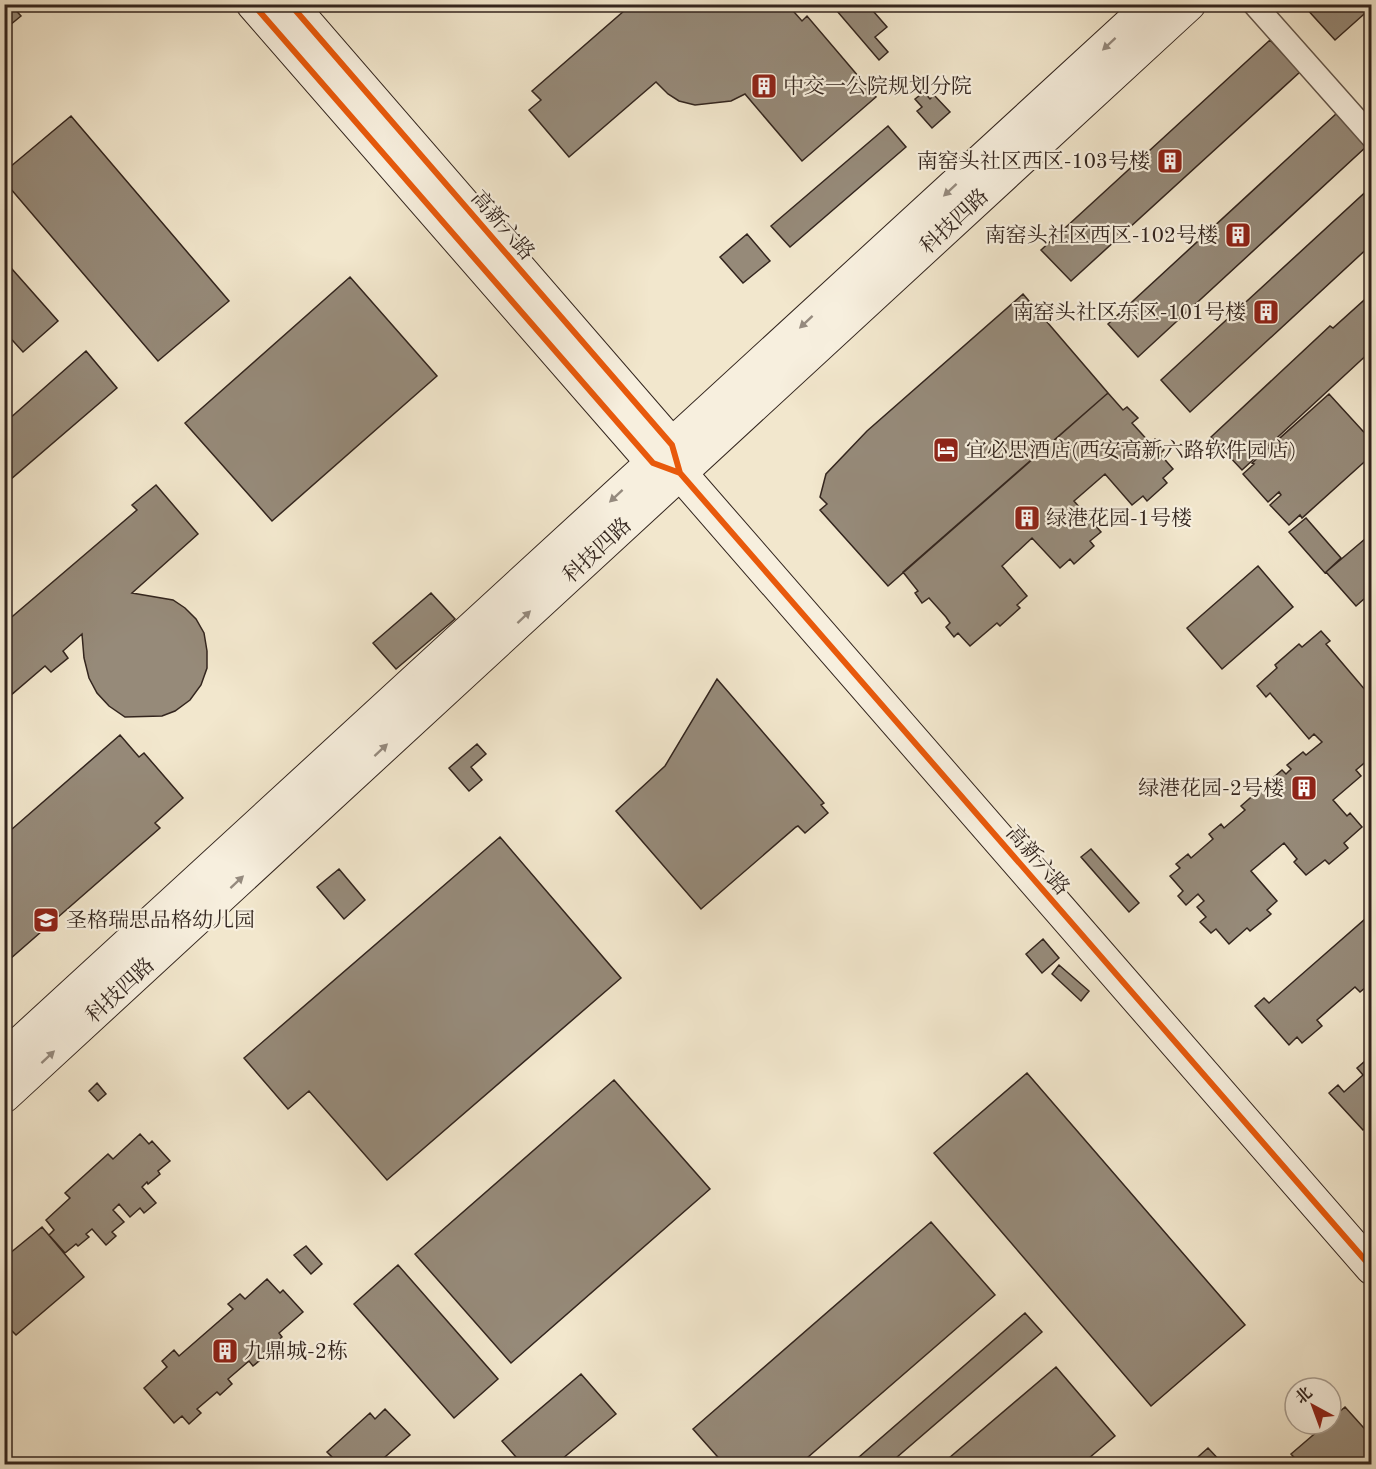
<svg xmlns="http://www.w3.org/2000/svg" width="1376" height="1469" font-family="'Old Standard TT','Noto Serif SC',serif">
  <style>
    .building { fill: #968a79; stroke: #33251e; stroke-width: 1.5 }
    .lines { fill: none; stroke-linecap: round; stroke-linejoin: round }
    .street-casing { stroke: #63564a; stroke-width: 25 }
    .secondary-casing { stroke: #33251e; stroke-width: 35 }
    .street { stroke: #f7efde; stroke-width: 22 }
    .secondary { stroke: #f7efde; stroke-width: 33 }
    .cycleway-casing { stroke: #f7efde; stroke-width: 10 }
    .cycleway { stroke: #e8590c; stroke-width: 6 }
    .oneway { fill: #958a7e }
    .labels { text-anchor: middle; stroke-width: 4.5; stroke-linejoin: round; paint-order: stroke }
    .poi-label { font-size: 21px; fill: #33251e; stroke: #f7efde; text-anchor: start }
    .street-label { font-size: 21px; fill: #33251e; stroke: #f7efde }
  </style>
  <rect width="100%" height="100%" fill="#f2e7cd"/>
  <filter id="stains"><feTurbulence type="fractalNoise" baseFrequency=".00333" numOctaves="4"/><feColorMatrix values="0 0 0 0 .2 0 0 0 0 .09 0 0 0 0 .02 0 0 0 .5 -.17"/></filter>
  <radialGradient id="worn" r=".72"><stop offset=".6" stop-color="#630" stop-opacity="0"/><stop offset="1" stop-color="#630" stop-opacity=".3"/></radialGradient>
  <path class="building" d="M 4,4 L 10,4 L 21,16 L 4,30 Z
    M 632,4 L 787,4 L 802,21 L 807,16 L 876,97 L 802,161 L 745,94 L 731,101 L 695,105 L 679,101 L 668,94 L 656,82 L 569,157 L 529,110 L 541,100 L 532,91 Z
    M 831,4 L 867,4 L 887,27 L 875,37 L 888,52 L 879,60 Z
    M 1308,4 L 1372,4 L 1372,7 L 1335,40 L 1305,7 Z
    M 1270,40 L 1300,72 L 1071,281 L 1041,250 Z
    M 924,92 L 930,99 L 934,95 L 950,112 L 932,128 L 917,111 L 922,107 L 915,99 Z
    M 1337,113 L 1367,146 L 1138,357 L 1108,324 Z
    M 71,116 L 229,301 L 158,361 L 4,181 L 4,172 Z
    M 888,126 L 906,147 L 790,247 L 771,226 Z
    M 1372,186 L 1372,244 L 1190,412 L 1161,380 Z
    M 747,234 L 770,261 L 743,283 L 720,257 Z
    M 4,260 L 58,321 L 23,352 L 4,331 Z
    M 350,277 L 437,376 L 272,521 L 185,423 Z
    M 1372,293 L 1372,350 L 1242,470 L 1211,437 L 1330,326 L 1333,328 Z
    M 1023,294 L 1108,393 L 888,586 L 820,510 L 827,504 L 820,497 L 826,474 L 867,431 Z
    M 86,351 L 117,388 L 4,485 L 4,414 L 9,419 Z
    M 1108,393 L 1123,410 L 1127,407 L 1138,418 L 1132,423 L 1150,443 L 1155,439 L 1164,450 L 1160,454 L 1173,469 L 1163,478 L 1167,483 L 1147,501 L 1143,496 L 1132,505 L 1105,474 L 1074,501 L 1101,532 L 1090,541 L 1094,546 L 1074,564 L 1070,559 L 1060,568 L 1032,538 L 1002,566 L 1027,596 L 1017,605 L 1020,608 L 1000,626 L 997,623 L 970,646 L 958,633 L 954,637 L 946,627 L 950,623 L 946,617 L 929,598 L 922,603 L 915,593 L 918,591 L 903,572 Z
    M 1329,394 L 1372,441 L 1372,455 L 1302,518 L 1300,515 L 1289,525 L 1270,505 L 1281,495 L 1279,492 L 1268,502 L 1243,474 L 1254,464 L 1252,463 Z
    M 156,485 L 198,534 L 132,593 L 173,600 L 185,608 L 196,619 L 204,633 L 207,651 L 207,668 L 201,685 L 190,700 L 175,711 L 162,716 L 125,717 L 109,706 L 97,693 L 89,678 L 84,658 L 82,634 L 63,651 L 68,658 L 51,672 L 45,666 L 4,701 L 4,618 L 7,621 L 137,510 L 132,505 Z
    M 1306,518 L 1341,558 L 1325,573 L 1289,532 Z
    M 1372,533 L 1372,592 L 1356,606 L 1326,572 Z
    M 1258,566 L 1293,607 L 1222,669 L 1187,628 Z
    M 431,593 L 455,619 L 396,669 L 373,643 Z
    M 1321,631 L 1330,641 L 1326,644 L 1366,691 L 1368,689 L 1372,693 L 1372,761 L 1369,759 L 1356,770 L 1361,776 L 1333,800 L 1347,816 L 1350,813 L 1362,827 L 1344,843 L 1348,848 L 1329,864 L 1325,860 L 1306,875 L 1294,862 L 1297,859 L 1284,843 L 1251,871 L 1277,901 L 1267,910 L 1271,914 L 1250,931 L 1247,928 L 1229,944 L 1216,929 L 1211,933 L 1200,922 L 1206,917 L 1197,907 L 1204,901 L 1198,894 L 1186,905 L 1178,896 L 1183,891 L 1170,876 L 1180,868 L 1176,864 L 1188,854 L 1191,858 L 1213,839 L 1209,834 L 1221,824 L 1224,828 L 1245,810 L 1241,806 L 1282,770 L 1286,774 L 1291,769 L 1287,765 L 1303,752 L 1306,755 L 1322,742 L 1314,734 L 1309,739 L 1270,693 L 1266,697 L 1257,686 L 1277,668 L 1275,665 L 1299,644 L 1302,647 Z
    M 717,679 L 824,803 L 821,805 L 828,813 L 805,833 L 798,826 L 796,827 L 701,909 L 616,811 L 665,766 Z
    M 120,735 L 139,757 L 144,753 L 183,798 L 155,823 L 160,828 L 10,959 L 4,953 L 4,836 Z
    M 477,744 L 486,754 L 471,767 L 482,780 L 469,791 L 449,768 Z
    M 500,837 L 621,978 L 387,1180 L 309,1091 L 288,1109 L 244,1058 Z
    M 1091,849 L 1139,903 L 1129,912 L 1081,857 Z
    M 339,869 L 365,900 L 344,919 L 317,887 Z
    M 1372,913 L 1372,982 L 1360,992 L 1355,987 L 1317,1020 L 1322,1026 L 1302,1043 L 1297,1037 L 1289,1045 L 1255,1006 L 1264,998 L 1269,1003 Z
    M 1043,939 L 1059,958 L 1042,973 L 1026,954 Z
    M 1059,965 L 1089,991 L 1081,1001 L 1052,974 Z
    M 1372,1055 L 1372,1123 L 1363,1130 L 1329,1093 L 1338,1085 L 1344,1092 L 1363,1075 L 1357,1068 Z
    M 1027,1073 L 1245,1325 L 1151,1406 L 934,1153 Z
    M 614,1080 L 710,1189 L 511,1363 L 415,1254 Z
    M 97,1083 L 106,1094 L 98,1101 L 89,1091 Z
    M 140,1134 L 149,1144 L 152,1141 L 170,1161 L 158,1171 L 160,1174 L 148,1184 L 147,1182 L 142,1187 L 156,1203 L 144,1213 L 140,1208 L 130,1217 L 119,1204 L 113,1210 L 124,1222 L 112,1232 L 116,1236 L 106,1245 L 92,1229 L 86,1234 L 89,1237 L 78,1246 L 76,1244 L 65,1253 L 49,1235 L 54,1230 L 46,1220 L 70,1198 L 65,1193 L 108,1154 L 113,1159 Z
    M 931,1222 L 995,1295 L 800,1464 L 724,1464 L 693,1429 Z
    M 42,1227 L 84,1277 L 16,1335 L 10,1329 L 4,1334 L 4,1258 Z
    M 306,1246 L 322,1264 L 311,1274 L 294,1255 Z
    M 398,1265 L 498,1379 L 454,1418 L 354,1304 Z
    M 267,1279 L 280,1293 L 283,1290 L 303,1312 L 279,1333 L 282,1337 L 264,1352 L 266,1355 L 253,1366 L 249,1361 L 228,1379 L 232,1384 L 220,1395 L 217,1392 L 197,1409 L 201,1413 L 189,1424 L 182,1416 L 174,1423 L 144,1388 L 167,1367 L 162,1361 L 174,1350 L 179,1356 L 233,1309 L 228,1304 L 240,1294 L 245,1299 Z
    M 1025,1313 L 1042,1332 L 889,1464 L 851,1464 Z
    M 1056,1367 L 1115,1436 L 1082,1464 L 942,1464 Z
    M 581,1374 L 616,1414 L 556,1464 L 522,1464 L 502,1441 Z
    M 1345,1407 L 1372,1437 L 1372,1457 L 1367,1460 L 1371,1464 L 1300,1464 L 1291,1454 L 1326,1424 L 1331,1424 L 1331,1419 Z
    M 385,1409 L 410,1435 L 377,1464 L 323,1464 L 332,1457 L 327,1452 L 370,1413 L 375,1419 Z
    M 1208,1448 L 1223,1464 L 1190,1464 Z"/>
  <g class="lines">
    <defs>
      <path id="street" d="M 1254,4 L 1372,137"/>
      <path id="secondary" d="M 253,4 L 653,463 L 673,471
        M 290,4 L 672,445 L 680,473 L 1372,1268
        M 4,1058 L 1152,4
        M 4,1096 L 1189,4"/>
    </defs>
    <use href="#street" class="street-casing"/>
    <use href="#secondary" class="secondary-casing"/>
    <use href="#street" class="street"/>
    <use href="#secondary" class="secondary"/>
    <defs>
      <path id="cycleway" d="M 253,4 L 653,463 L 680,473
        M 290,4 L 672,445 L 680,473 L 1372,1268"/>
    </defs>
    <use href="#cycleway" class="cycleway-casing"/>
    <use href="#cycleway" class="cycleway"/>
  </g>
  <defs><path id="oneway-solid" d="M-6-.8H1V-3.2L6.5 0L1 3.2V.8H-6Z" transform="scale(1.5)"/></defs>
  <g class="oneway">
    <use href="#oneway-solid" transform="translate(1109 44) rotate(137)"/>
    <use href="#oneway-solid" transform="translate(950 190) rotate(137)"/>
    <use href="#oneway-solid" transform="translate(806 322) rotate(137)"/>
    <use href="#oneway-solid" transform="translate(616 496) rotate(137)"/>
    <use href="#oneway-solid" transform="translate(524 617) rotate(-43)"/>
    <use href="#oneway-solid" transform="translate(381 750) rotate(-43)"/>
    <use href="#oneway-solid" transform="translate(237 882) rotate(-43)"/>
    <use href="#oneway-solid" transform="translate(48 1057) rotate(-43)"/>
  </g>
  <defs>
    <symbol id="building-square" viewBox="-11 -11 22 22"><rect x="-9" y="-9" width="18" height="18" rx="4" fill="#8f2418" stroke="#f7efde"/><path d="M-4-6H4V6H1V3H-1V6H-4ZM-2.5-4.3h1.7v1.8h-1.7ZM.8-4.3h1.7v1.8H.8ZM-2.5-1h1.7V.8h-1.7ZM.8-1h1.7V.8H.8Z" fill="#fff"/></symbol>
    <symbol id="hotel-square" viewBox="-11 -11 22 22"><rect x="-9" y="-9" width="18" height="18" rx="4" fill="#8f2418" stroke="#f7efde"/><path d="M-6-4.5h1.5V1H6V5H4.5V3h-9V5H-6ZM-4 0a1.8 1.8 0 1 1 3.6 0ZM.5 0V-2.5h3Q6-2.5 6 0Z" fill="#fff"/></symbol>
    <symbol id="school-square" viewBox="-11 -11 22 22"><rect x="-9" y="-9" width="18" height="18" rx="4" fill="#8f2418" stroke="#f7efde"/><path d="M0-5L7-2L0 1L-7-2ZM-4 1L0 2.5L4 1V4Q0 6-4 4Z" fill="#fff"/></symbol>
  </defs>
  <g fill-rule="evenodd">
    <use href="#building-square" x="749" y="71" width="30" height="30"/>
    <use href="#building-square" x="1155" y="146" width="30" height="30"/>
    <use href="#building-square" x="1223" y="220" width="30" height="30"/>
    <use href="#building-square" x="1251" y="297" width="30" height="30"/>
    <use href="#hotel-square" x="931" y="435" width="30" height="30"/>
    <use href="#building-square" x="1012" y="503" width="30" height="30"/>
    <use href="#building-square" x="1289" y="773" width="30" height="30"/>
    <use href="#school-square" x="31" y="905" width="30" height="30"/>
    <use href="#building-square" x="210" y="1336" width="30" height="30"/>
  </g>
  <g class="labels">
    <g class="poi-label">
      <text x="783" y="93">中交一公院规划分院</text>
      <text x="1150" y="168" text-anchor="end">南窑头社区西区-103号楼</text>
      <text x="1218" y="242" text-anchor="end">南窑头社区西区-102号楼</text>
      <text x="1246" y="319" text-anchor="end">南窑头社区东区-101号楼</text>
      <text x="966" y="457">宜必思酒店(西安高新六路软件园店)</text>
      <text x="1046" y="525">绿港花园-1号楼</text>
      <text x="1284" y="795" text-anchor="end">绿港花园-2号楼</text>
      <text x="66" y="927">圣格瑞思品格幼儿园</text>
      <text x="244" y="1358">九鼎城-2栋</text>
    </g>
    <g class="street-label">
      <text transform="translate(954 221) rotate(-43)" y="7">科技四路</text>
      <text transform="translate(503 225) rotate(49)" y="7">高新六路</text>
      <text transform="translate(597 550) rotate(-43)" y="7">科技四路</text>
      <text transform="translate(1038 860) rotate(49)" y="7">高新六路</text>
      <text transform="translate(120 990) rotate(-43)" y="7">科技四路</text>
    </g>
  </g>
  <rect width="1376" height="1469" fill="none" stroke="#f2e7cd" stroke-width="24"/>
  <rect x="6" y="6" width="1364" height="1457" fill="none" stroke="#33251e" stroke-width="3"/>
  <rect x="12" y="12" width="1352" height="1445" fill="none" stroke="#33251e" stroke-width="1.5"/>
  <g transform="translate(1313 1406) rotate(319)"><circle r="28" fill="#f7efde" stroke="#a99e91" stroke-width="1.5"/>
  <path d="M0-4.5L10 22L0 15L-10 22Z" fill="#8f2418"/>
  <text y="-9" font-size="16" font-weight="bold" text-anchor="middle" fill="#33251e">北</text>
  </g>
  <rect width="100%" height="100%" filter="url(#stains)"/>
  <rect width="100%" height="100%" fill="url(#worn)"/>
</svg>
